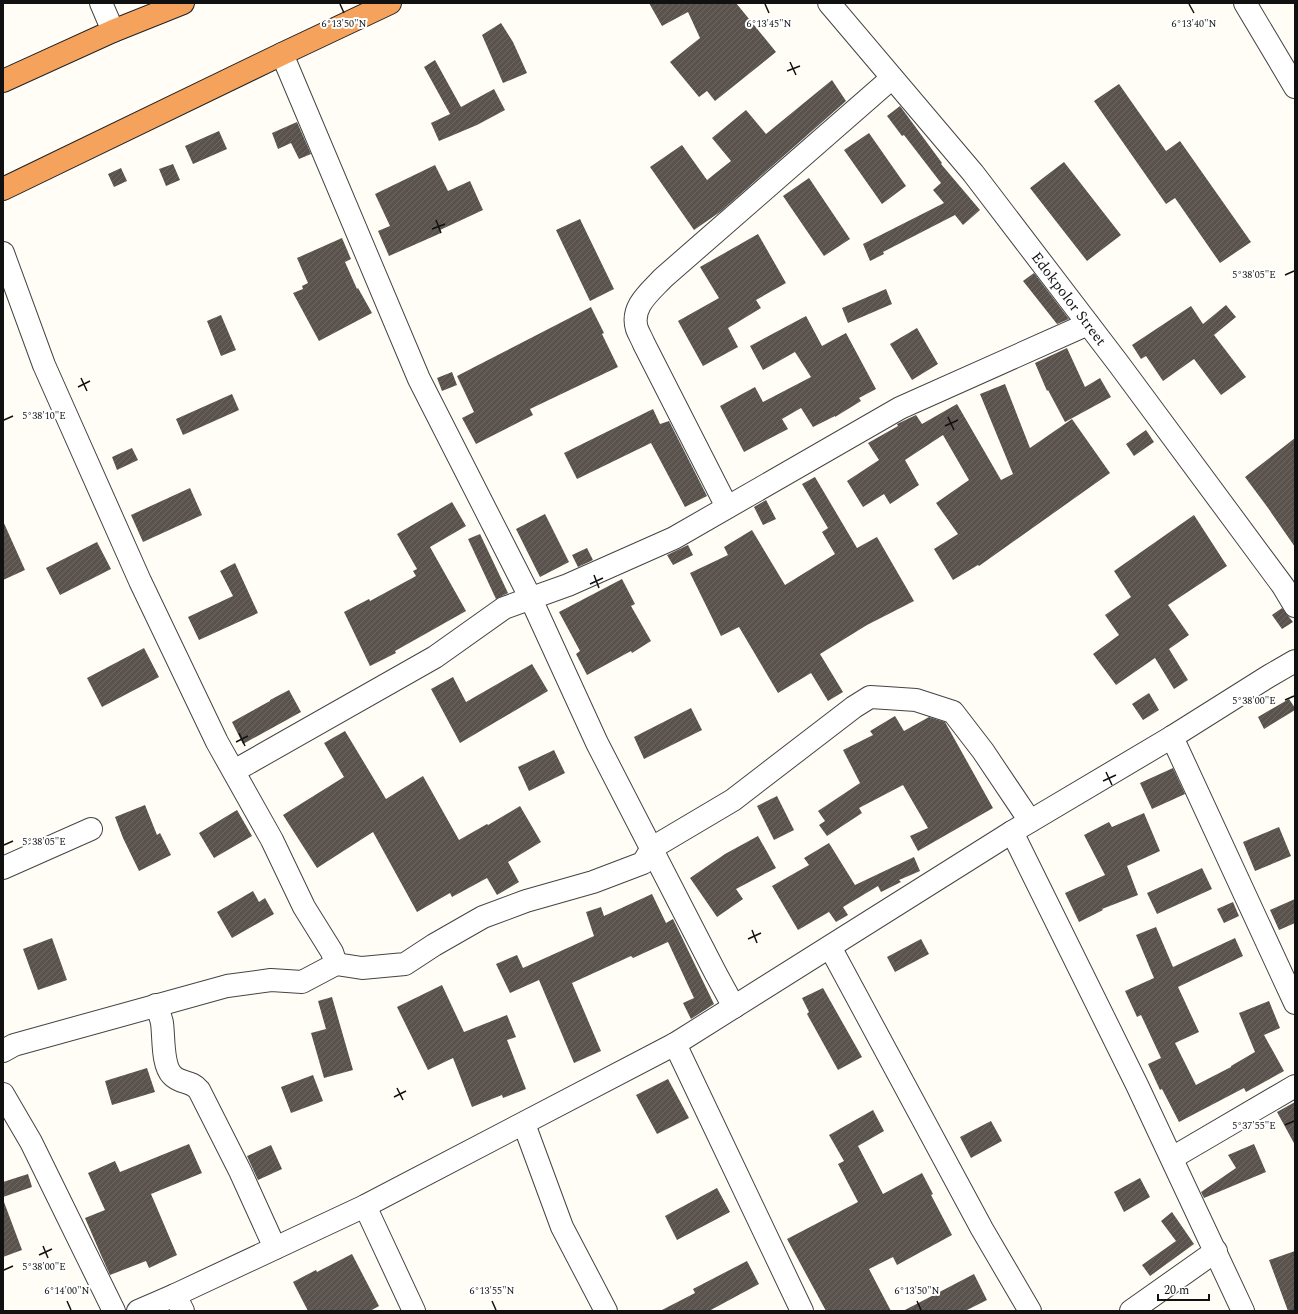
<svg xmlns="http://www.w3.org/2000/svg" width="1298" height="1314" font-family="Spectral,serif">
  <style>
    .building { fill: url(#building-hatch) }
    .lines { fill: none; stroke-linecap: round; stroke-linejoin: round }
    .minor-casing { stroke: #444; stroke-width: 24 }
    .highway-casing { stroke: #222; stroke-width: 24 }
    .minor { stroke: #fff; stroke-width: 22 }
    .highway { stroke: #f5a25d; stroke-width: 22 }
    .ticks { fill: none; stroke: #111; stroke-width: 1.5 }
    .labels { text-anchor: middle; stroke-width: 4; stroke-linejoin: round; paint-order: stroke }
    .street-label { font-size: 15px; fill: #111; stroke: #fff }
    .ticks-label { font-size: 10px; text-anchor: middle; fill: #111; stroke: #fff; stroke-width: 4; stroke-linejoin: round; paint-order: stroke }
  </style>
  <defs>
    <pattern id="building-hatch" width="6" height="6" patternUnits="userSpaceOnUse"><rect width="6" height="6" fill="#5a524d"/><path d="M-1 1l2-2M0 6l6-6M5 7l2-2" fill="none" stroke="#6d6662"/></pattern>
  </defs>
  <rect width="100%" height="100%" fill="#fffdf5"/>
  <path class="building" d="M 649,3 L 736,3 L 776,52 L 715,101 L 707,91 L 699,97 L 670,62 L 700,38 L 688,12 L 662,26 Z
    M 501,23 L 513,42 L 527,73 L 503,83 L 482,35 Z
    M 435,60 L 461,107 L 494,89 L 505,110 L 477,125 L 439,141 L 431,123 L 450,114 L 424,67 Z
    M 832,80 L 846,101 L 720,212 L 694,230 L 650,167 L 682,145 L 707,180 L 731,161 L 712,138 L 746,110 L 766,134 Z
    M 1119,84 L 1166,151 L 1180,141 L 1251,242 L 1220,263 L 1175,198 L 1166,204 L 1094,101 Z
    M 900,106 L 942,163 L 941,164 L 980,210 L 963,225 L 955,215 L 883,252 L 884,254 L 870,261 L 863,244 L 944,203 L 933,190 L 941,183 L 904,135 L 902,136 L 887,116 Z
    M 297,122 L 311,154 L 299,159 L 291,143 L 278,149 L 272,133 Z
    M 219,131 L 227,149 L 193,164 L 185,146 Z
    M 869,133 L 906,186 L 882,204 L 844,150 Z
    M 1064,162 L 1121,235 L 1087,261 L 1030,188 Z
    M 173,164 L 180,180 L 166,186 L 159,169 Z
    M 435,165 L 448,191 L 470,181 L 483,210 L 440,230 L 441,233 L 389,256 L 378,231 L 390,226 L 375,194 Z
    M 121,168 L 127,181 L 114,187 L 108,174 Z
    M 809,178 L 850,239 L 824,256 L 783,196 Z
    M 580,219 L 614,289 L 590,301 L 556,230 Z
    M 758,234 L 786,283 L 756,300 L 761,308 L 728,328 L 738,347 L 703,366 L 678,321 L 719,298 L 700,267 Z
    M 342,238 L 351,259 L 345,262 L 357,289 L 358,288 L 372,313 L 319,341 L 293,293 L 303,289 L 302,286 L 308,283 L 297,258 Z
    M 1034,273 L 1069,319 L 1057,324 L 1023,281 Z
    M 886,289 L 892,304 L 848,323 L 842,308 Z
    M 1226,305 L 1236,317 L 1214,335 L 1246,377 L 1221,395 L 1194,359 L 1163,381 L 1146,356 L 1141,359 L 1132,345 L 1191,306 L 1203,324 Z
    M 591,307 L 604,333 L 602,334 L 618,367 L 530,409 L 533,415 L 476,444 L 462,418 L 474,412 L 457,376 Z
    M 221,315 L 236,350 L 221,356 L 207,321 Z
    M 806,316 L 822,346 L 846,333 L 876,389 L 859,398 L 861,401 L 835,417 L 835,416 L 813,427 L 801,408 L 782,419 L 788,429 L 744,452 L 720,406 L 755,387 L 763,402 L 811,377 L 795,352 L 763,370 L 750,346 Z
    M 917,328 L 938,364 L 912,380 L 890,344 Z
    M 1067,348 L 1085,387 L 1100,378 L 1111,397 L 1065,422 L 1048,390 L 1047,391 L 1035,363 Z
    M 452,372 L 457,385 L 442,391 L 437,378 Z
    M 1005,384 L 1030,448 L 1072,419 L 1110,473 L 979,566 L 978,565 L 953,580 L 934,549 L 958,534 L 936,503 L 969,480 L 943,435 L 905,460 L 919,485 L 890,504 L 884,494 L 863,507 L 847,481 L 879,460 L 868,443 L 898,426 L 897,424 L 916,415 L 922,424 L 957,404 L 1001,480 L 1013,474 L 980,394 Z
    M 232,394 L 239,410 L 183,435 L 176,419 Z
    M 653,409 L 660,424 L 669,421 L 707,496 L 685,507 L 651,443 L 577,479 L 564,453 Z
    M 1146,430 L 1154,442 L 1134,456 L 1126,444 Z
    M 1295,438 L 1295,547 L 1268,508 L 1245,477 Z
    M 132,448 L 138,460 L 117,470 L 112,457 Z
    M 815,477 L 857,548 L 877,537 L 914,601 L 867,625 L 820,654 L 843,692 L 828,701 L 811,673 L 778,693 L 739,627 L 721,636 L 690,573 L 728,555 L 724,547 L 752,530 L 785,585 L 835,554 L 822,532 L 828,528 L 802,484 Z
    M 190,488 L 202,515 L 143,542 L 131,515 Z
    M 766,500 L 776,519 L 763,525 L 754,507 Z
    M 452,502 L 466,526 L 430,547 L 466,611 L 395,651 L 396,653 L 370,666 L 344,612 L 369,599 L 370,601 L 416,576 L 413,571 L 417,569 L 397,534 Z
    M 545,514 L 569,562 L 540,577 L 516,529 Z
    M 1194,515 L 1227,566 L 1168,605 L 1189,635 L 1169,649 L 1188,680 L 1174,689 L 1155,658 L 1116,685 L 1093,654 L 1119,635 L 1105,615 L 1131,597 L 1114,571 Z
    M 3,521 L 25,570 L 3,580 Z
    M 480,534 L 508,593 L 496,599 L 468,539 Z
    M 97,542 L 111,569 L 60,595 L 46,568 Z
    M 688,545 L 693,555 L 673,565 L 667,555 Z
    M 587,548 L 593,560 L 578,567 L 572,555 Z
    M 235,563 L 258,613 L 199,640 L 188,617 L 233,596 L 220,571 Z
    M 622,579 L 635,604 L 631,606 L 651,641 L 632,653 L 631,651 L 587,675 L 576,654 L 580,651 L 559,612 Z
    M 1282,608 L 1293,622 L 1282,629 L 1272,615 Z
    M 144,648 L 159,677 L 102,707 L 87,678 Z
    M 532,664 L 548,691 L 460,743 L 431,689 L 453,677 L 466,702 Z
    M 289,690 L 301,712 L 243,744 L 232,722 L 270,701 L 270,700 Z
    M 1149,693 L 1159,710 L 1143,720 L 1132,704 Z
    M 1289,699 L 1295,708 L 1295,710 L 1264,729 L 1258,717 Z
    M 691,708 L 702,730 L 644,759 L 634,737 Z
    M 895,716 L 904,731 L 929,717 L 945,722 L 993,808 L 918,851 L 910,836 L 928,828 L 903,785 L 859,808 L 862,813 L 827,836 L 819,825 L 825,821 L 818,811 L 860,783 L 843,750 L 873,735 L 870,731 Z
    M 345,731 L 386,799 L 423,776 L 459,840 L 487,824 L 488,825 L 520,806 L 541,842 L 508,862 L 519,882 L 497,895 L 487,878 L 452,897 L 450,893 L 417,912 L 373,832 L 317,868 L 283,815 L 344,777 L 324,743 Z
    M 554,750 L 565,773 L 529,791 L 518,767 Z
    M 1173,768 L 1185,794 L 1152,809 L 1140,783 Z
    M 777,796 L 794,830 L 774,840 L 757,806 Z
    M 145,805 L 157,835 L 160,833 L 171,855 L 139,871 L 123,838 L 115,817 Z
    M 237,810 L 252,836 L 214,858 L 199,833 Z
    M 1144,813 L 1160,851 L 1127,866 L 1138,895 L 1102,909 L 1103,910 L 1079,922 L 1065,893 L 1105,875 L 1084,835 L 1109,822 L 1112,827 Z
    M 1279,827 L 1291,856 L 1255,871 L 1243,842 Z
    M 758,836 L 776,868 L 736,889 L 743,899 L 717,917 L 690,878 L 725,854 Z
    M 829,843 L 855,885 L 914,857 L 920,871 L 899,880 L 901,882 L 881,892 L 878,886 L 843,907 L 848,915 L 836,922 L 829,912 L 798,930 L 772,886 L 809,865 L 804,858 Z
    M 1202,868 L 1212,889 L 1157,914 L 1147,893 Z
    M 253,891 L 259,902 L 265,898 L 274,914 L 232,938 L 217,912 Z
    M 652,894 L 666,923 L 673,919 L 714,1004 L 691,1019 L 683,1003 L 694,998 L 668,942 L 633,958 L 631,956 L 572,983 L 601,1051 L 574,1063 L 539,980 L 510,993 L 496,964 L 517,955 L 523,968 L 594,936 L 586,912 L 601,907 L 604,916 Z
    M 1295,899 L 1295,923 L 1279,930 L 1270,910 Z
    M 1233,902 L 1239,916 L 1224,923 L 1217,909 Z
    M 1156,927 L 1173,967 L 1235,938 L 1243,956 L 1178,987 L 1199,1032 L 1175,1043 L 1196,1085 L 1231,1067 L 1231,1066 L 1255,1052 L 1239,1013 L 1269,1001 L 1280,1028 L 1264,1035 L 1284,1071 L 1246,1092 L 1244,1088 L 1179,1122 L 1162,1089 L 1160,1090 L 1148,1064 L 1161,1058 L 1141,1015 L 1137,1017 L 1125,991 L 1154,978 L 1136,935 Z
    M 52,938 L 67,980 L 38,990 L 23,949 Z
    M 921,939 L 929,954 L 895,972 L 887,957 Z
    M 442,985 L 464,1032 L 507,1015 L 516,1037 L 507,1040 L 526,1089 L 503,1098 L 502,1095 L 472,1107 L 453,1058 L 428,1070 L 397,1007 Z
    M 823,988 L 862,1057 L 838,1070 L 807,1014 L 809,1012 L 802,998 Z
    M 332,997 L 353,1070 L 324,1078 L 311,1033 L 326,1029 L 318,1001 Z
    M 147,1068 L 155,1092 L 112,1105 L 105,1081 Z
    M 313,1075 L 323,1101 L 291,1113 L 281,1087 Z
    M 668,1079 L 689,1118 L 657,1134 L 636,1095 Z
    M 1295,1102 L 1295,1145 L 1277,1112 Z
    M 873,1110 L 884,1131 L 858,1146 L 883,1194 L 922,1173 L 933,1194 L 931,1195 L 952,1235 L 897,1265 L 893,1257 L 869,1269 L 891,1311 L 826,1311 L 787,1239 L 858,1202 L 838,1164 L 844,1161 L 829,1135 Z
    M 991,1121 L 1002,1141 L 971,1158 L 960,1137 Z
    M 189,1144 L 202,1173 L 151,1194 L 177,1255 L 149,1268 L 146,1261 L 110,1275 L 101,1255 L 85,1218 L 105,1210 L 88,1173 L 115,1161 L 120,1172 Z
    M 1254,1144 L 1266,1172 L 1204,1198 L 1201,1192 L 1236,1168 L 1228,1155 Z
    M 271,1145 L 282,1169 L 258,1180 L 247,1156 Z
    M 28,1174 L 32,1187 L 3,1197 L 3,1182 Z
    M 1140,1178 L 1150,1197 L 1124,1212 L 1114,1192 Z
    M 717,1188 L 730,1212 L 677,1240 L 665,1216 Z
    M 3,1202 L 4,1202 L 22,1250 L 3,1257 Z
    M 1172,1212 L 1194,1244 L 1150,1276 L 1142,1265 L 1176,1241 L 1161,1221 Z
    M 1295,1251 L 1295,1311 L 1288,1311 L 1269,1260 Z
    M 352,1254 L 379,1306 L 370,1311 L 308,1311 L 293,1282 L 316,1270 L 317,1272 Z
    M 747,1261 L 759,1284 L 709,1311 L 660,1311 L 695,1293 L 693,1289 Z
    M 974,1274 L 987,1300 L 965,1311 L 903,1311 Z"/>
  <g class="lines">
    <defs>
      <g id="minor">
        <path d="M 101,3 L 113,31"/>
        <path id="s1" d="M 829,3 L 973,173 L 1118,363 L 1283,586 L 1295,606"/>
        <path d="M 1245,3 L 1295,87"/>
        <path d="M 282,54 L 419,379 L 531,599 L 597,743 L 716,974 L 734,1007"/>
        <path d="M 3,253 L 44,365 L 140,581 L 217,742 L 272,840 L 304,907 L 332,952 L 336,964 L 302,982 L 271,980 L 227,986 L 14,1045 L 3,1051"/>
        <path d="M 727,507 L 644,344 C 642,339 639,334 637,329 C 630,307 650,292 663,278 L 892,78"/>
        <path d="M 1172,737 L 1295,1003"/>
        <path d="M 234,771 L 435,657 L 504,608 L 568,585 L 674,538 L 900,408 L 1088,324"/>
        <path d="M 1012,832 L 1137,1085 L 1243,1311"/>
        <path d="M 3,868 L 91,829"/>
        <path d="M 830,947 L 982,1229 L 1030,1311"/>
        <path d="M 336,964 L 362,968 L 405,964 L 434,945 L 483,917 L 526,901 L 593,882 L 643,863 L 652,848 L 733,800 L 854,707 L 870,697 L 886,698 L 916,700 L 953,712 L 983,751 L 1030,821"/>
        <path d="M 156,1005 C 158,1011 161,1017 162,1023 C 164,1037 162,1065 172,1075 C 180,1084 191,1080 199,1090 L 240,1171 L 275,1248"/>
        <path d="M 675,1044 L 802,1311"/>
        <path d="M 3,1094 L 31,1142 L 114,1311"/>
        <path d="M 524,1124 L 562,1227 L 606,1311"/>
        <path d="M 1172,1158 L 1295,1086"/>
        <path d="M 365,1206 L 414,1311"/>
        <path d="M 175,1295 L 183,1311"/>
        <path d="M 138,1311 L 175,1295 L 365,1206 L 675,1044 L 1012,832 L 1172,737 L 1269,676 L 1295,661"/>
        <path d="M 1131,1311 L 1216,1251"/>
      </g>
      <path id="highway" d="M 3,81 L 113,31 L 183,3
        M 3,189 L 282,54 L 390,3"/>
    </defs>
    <use href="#minor" class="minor-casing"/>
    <use href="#highway" class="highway-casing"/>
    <use href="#minor" class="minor"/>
    <use href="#highway" class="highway"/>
  </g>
  <path class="ticks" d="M 340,4 L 344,13M 765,4 L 769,13M 1189,4 L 1194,13M 790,62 L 796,75M 787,71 L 800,66M 436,220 L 441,233M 432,229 L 445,224M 1285,275 L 1294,271M 81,378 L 87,391M 78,387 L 90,381M 948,417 L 954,430M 4,420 L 13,416M 945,426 L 958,420M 594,575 L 599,588M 590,584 L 603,578M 1285,700 L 1294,696M 239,733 L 245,746M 236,742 L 248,736M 1106,772 L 1112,785M 1103,781 L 1116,775M 4,845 L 13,841M 752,930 L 757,943M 748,939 L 761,933M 397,1088 L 403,1100M 394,1097 L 406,1091M 1285,1125 L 1294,1121M 43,1246 L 48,1258M 39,1255 L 52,1249M 4,1270 L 13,1266M 67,1301 L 71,1310M 492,1301 L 496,1310M 917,1301 L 921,1310"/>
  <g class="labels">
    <g class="street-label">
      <text dy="5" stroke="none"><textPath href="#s1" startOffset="381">Edokpolor Street</textPath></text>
    </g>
  </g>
  <g class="ticks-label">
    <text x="1194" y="27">6°13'40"N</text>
    <text x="344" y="27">6°13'50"N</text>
    <text x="769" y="27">6°13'45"N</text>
    <text x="1254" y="278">5°38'05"E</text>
    <text x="44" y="419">5°38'10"E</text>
    <text x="1254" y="704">5°38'00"E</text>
    <text x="44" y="845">5°38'05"E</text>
    <text x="1254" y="1129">5°37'55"E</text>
    <text x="44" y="1270">5°38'00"E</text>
    <text x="67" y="1294">6°14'00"N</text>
    <text x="492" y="1294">6°13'55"N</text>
    <text x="917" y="1294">6°13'50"N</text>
  </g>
  <rect width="1298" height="1314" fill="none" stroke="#111111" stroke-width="8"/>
  <path d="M1158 1294v6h51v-6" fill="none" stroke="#111111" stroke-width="2"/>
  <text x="1164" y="1294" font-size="12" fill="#111111" stroke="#ffffff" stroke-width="3" paint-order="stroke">20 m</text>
</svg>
